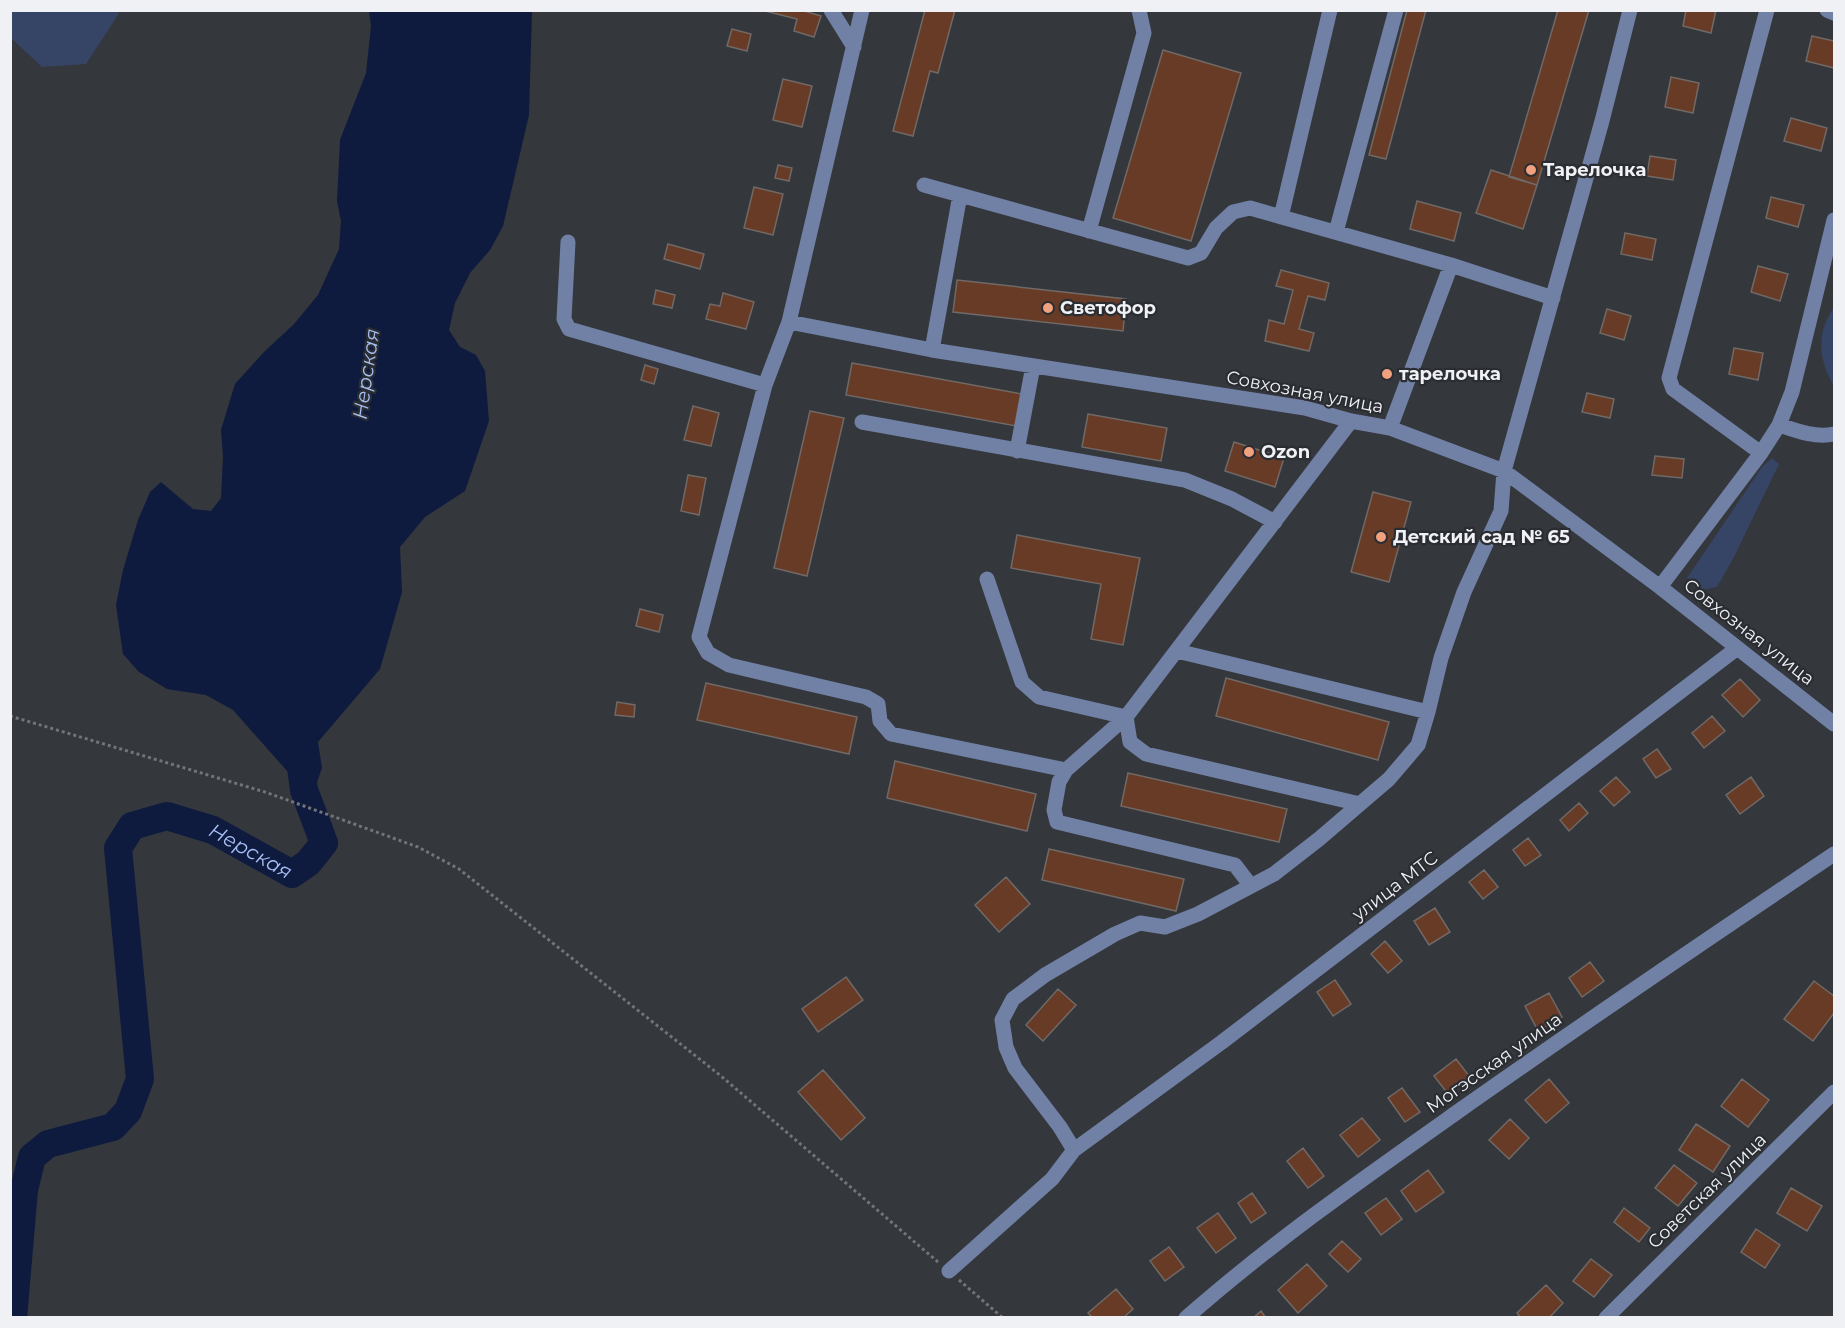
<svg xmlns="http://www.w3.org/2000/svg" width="1845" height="1328" font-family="Montserrat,sans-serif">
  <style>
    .green { fill: #364465 }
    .water { fill: #0e1b3f }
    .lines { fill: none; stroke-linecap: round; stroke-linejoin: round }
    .river { stroke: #0e1b3f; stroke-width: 28 }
    .building { fill: #683b27; stroke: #706966; stroke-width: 1.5 }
    .path { stroke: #727479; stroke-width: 3; stroke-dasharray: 3 3; stroke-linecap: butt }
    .minor { stroke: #7181a6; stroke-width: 15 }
    .poi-dot { fill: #f1a17d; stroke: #2a2d32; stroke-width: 2 }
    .labels { text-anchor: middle; stroke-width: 4.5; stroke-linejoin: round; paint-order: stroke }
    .poi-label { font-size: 18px; font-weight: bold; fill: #f0f1f5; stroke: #2a2d32; text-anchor: start }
    .street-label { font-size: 18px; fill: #f0f1f5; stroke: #2a2d32 }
    .water-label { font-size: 20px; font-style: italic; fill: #a7bff5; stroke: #2a2d32 }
  </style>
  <rect width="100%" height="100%" fill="#34373c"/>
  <path class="green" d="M 11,10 L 119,10 L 119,11 L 118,15 L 86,64 L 42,67 L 11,38 Z
    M 1834,307 L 1834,386 C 1818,359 1816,333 1834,307 Z
    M 1772,458 L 1779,464 L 1734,557 L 1717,587 L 1701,590 L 1687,578 L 1762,467 Z"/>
  <path class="water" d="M 369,11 L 532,11 L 529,115 L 503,226 L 490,250 L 470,273 L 455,303 L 449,330 L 460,347 L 476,355 L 485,371 L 489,421 L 465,491 L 425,517 L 400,547 L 402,592 L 380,669 L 318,742 L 322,768 L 317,782 L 304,790 L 233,710 L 206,695 L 167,689 L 139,672 L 123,654 L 116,605 L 123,570 L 138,520 L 150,492 L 161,482 L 193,509 L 211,511 L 221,498 L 223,457 L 221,430 L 235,384 L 264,352 L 294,324 L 318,295 L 339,249 L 341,221 L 337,201 L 340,140 L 366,73 L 371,26 Z"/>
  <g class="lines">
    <path class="river" id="s1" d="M 13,1318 L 24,1190 L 32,1157 L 48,1144 L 113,1127 L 128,1111 L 140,1079 L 118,848 L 132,826 L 167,816 L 213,830 L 292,874 L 308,863 L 324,843 L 304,790 L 299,752"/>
  </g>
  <path class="building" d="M 761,10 L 801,10 L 821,16 L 814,37 L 794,31 L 797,19 Z
    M 925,10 L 955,10 L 938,73 L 930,71 L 913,136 L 893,131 Z
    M 1407,10 L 1426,10 L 1386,159 L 1369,155 Z
    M 1558,10 L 1589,10 L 1537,185 L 1509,177 Z
    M 1686,10 L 1716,10 L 1711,33 L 1683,26 Z
    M 732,29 L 751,34 L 747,51 L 727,46 Z
    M 1812,36 L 1834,41 L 1834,68 L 1806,61 Z
    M 1163,50 L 1241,73 L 1191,241 L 1113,218 Z
    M 1671,77 L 1699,83 L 1693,113 L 1665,107 Z
    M 783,79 L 812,86 L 802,127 L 773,120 Z
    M 1791,118 L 1827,128 L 1821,151 L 1784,141 Z
    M 1650,156 L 1676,160 L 1673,180 L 1647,176 Z
    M 778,165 L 792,168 L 789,181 L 775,178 Z
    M 1491,170 L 1537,185 L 1523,229 L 1476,213 Z
    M 754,187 L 783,194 L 773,235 L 744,228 Z
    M 1771,197 L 1804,205 L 1798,227 L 1766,218 Z
    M 1417,201 L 1461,213 L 1454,241 L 1410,229 Z
    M 1625,233 L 1656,239 L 1652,260 L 1621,254 Z
    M 668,244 L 704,254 L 700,269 L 664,259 Z
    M 1758,266 L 1788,274 L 1780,301 L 1751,292 Z
    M 1281,270 L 1329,283 L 1325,300 L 1308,296 L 1299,329 L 1314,333 L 1309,351 L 1265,341 L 1269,320 L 1284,324 L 1293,290 L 1276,286 Z
    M 957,280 L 1126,299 L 1123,331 L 953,312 Z
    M 656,290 L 675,295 L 672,308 L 653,304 Z
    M 723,293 L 754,302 L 746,329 L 706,319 L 710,304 L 720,306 Z
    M 1607,309 L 1631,316 L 1624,340 L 1600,333 Z
    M 1734,348 L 1763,353 L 1758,380 L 1729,374 Z
    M 852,363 L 1022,394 L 1016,426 L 846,395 Z
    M 645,365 L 658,369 L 654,384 L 641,380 Z
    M 1587,393 L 1614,399 L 1610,418 L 1582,412 Z
    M 693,406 L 719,413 L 711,446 L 684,440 Z
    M 810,411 L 844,418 L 807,576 L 774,568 Z
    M 1088,414 L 1167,428 L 1161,461 L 1082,447 Z
    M 1234,442 L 1284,458 L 1275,487 L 1225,471 Z
    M 1655,456 L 1684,459 L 1682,478 L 1652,475 Z
    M 688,475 L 706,478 L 699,515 L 681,511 Z
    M 1373,492 L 1411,502 L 1389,582 L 1351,572 Z
    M 1017,535 L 1140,558 L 1123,645 L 1091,639 L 1101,584 L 1011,568 Z
    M 640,609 L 663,615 L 659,632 L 636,626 Z
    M 1226,678 L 1389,722 L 1378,760 L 1216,716 Z
    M 1740,679 L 1760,700 L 1743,717 L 1722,695 Z
    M 706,683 L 857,717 L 849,754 L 697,720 Z
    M 617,702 L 635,705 L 634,717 L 615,715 Z
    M 1712,716 L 1725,731 L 1704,748 L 1692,733 Z
    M 1657,749 L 1671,769 L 1656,778 L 1643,759 Z
    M 895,761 L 1036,794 L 1027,831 L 887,798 Z
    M 1128,773 L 1287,809 L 1279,842 L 1121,806 Z
    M 1616,777 L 1630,792 L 1614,806 L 1600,791 Z
    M 1751,777 L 1764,796 L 1740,814 L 1726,795 Z
    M 1579,803 L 1588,813 L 1569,831 L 1560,820 Z
    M 1528,838 L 1541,855 L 1525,866 L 1513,850 Z
    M 1049,849 L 1184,879 L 1176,911 L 1042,880 Z
    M 1484,870 L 1498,887 L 1483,899 L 1469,882 Z
    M 1006,877 L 1030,904 L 999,932 L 975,905 Z
    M 1435,908 L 1450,932 L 1429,945 L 1414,921 Z
    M 1385,941 L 1402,961 L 1388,973 L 1371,954 Z
    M 1590,962 L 1604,981 L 1582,997 L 1569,978 Z
    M 846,977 L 863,1000 L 818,1032 L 802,1009 Z
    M 1335,980 L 1351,1004 L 1333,1016 L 1317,992 Z
    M 1814,981 L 1834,996 L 1834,1013 L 1813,1041 L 1784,1019 Z
    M 1058,989 L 1076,1005 L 1043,1041 L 1026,1025 Z
    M 1549,993 L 1562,1017 L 1538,1031 L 1525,1006 Z
    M 1456,1059 L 1470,1077 L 1448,1094 L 1434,1076 Z
    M 823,1070 L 865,1118 L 841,1140 L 798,1092 Z
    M 1549,1079 L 1569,1103 L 1546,1123 L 1525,1100 Z
    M 1742,1079 L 1769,1100 L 1748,1127 L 1721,1106 Z
    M 1402,1088 L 1420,1112 L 1405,1122 L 1388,1098 Z
    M 1362,1118 L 1380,1140 L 1358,1157 L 1340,1135 Z
    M 1510,1119 L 1529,1138 L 1509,1159 L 1489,1140 Z
    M 1696,1124 L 1730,1146 L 1713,1172 L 1679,1150 Z
    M 1303,1148 L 1324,1176 L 1308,1188 L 1287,1161 Z
    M 1674,1165 L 1697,1183 L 1678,1206 L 1655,1188 Z
    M 1428,1170 L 1444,1192 L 1416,1212 L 1401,1191 Z
    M 1791,1188 L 1822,1206 L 1807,1231 L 1777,1213 Z
    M 1252,1193 L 1266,1213 L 1251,1223 L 1238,1203 Z
    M 1386,1198 L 1402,1219 L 1381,1235 L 1365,1213 Z
    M 1624,1208 L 1650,1228 L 1639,1242 L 1614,1222 Z
    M 1218,1213 L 1236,1238 L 1216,1253 L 1197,1228 Z
    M 1756,1229 L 1780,1245 L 1765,1268 L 1741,1252 Z
    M 1342,1241 L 1361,1259 L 1348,1272 L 1329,1254 Z
    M 1169,1247 L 1184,1267 L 1165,1281 L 1150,1261 Z
    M 1591,1259 L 1612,1275 L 1594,1297 L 1573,1281 Z
    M 1307,1264 L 1327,1286 L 1298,1313 L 1278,1290 Z
    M 1546,1285 L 1563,1303 L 1549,1318 L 1521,1318 L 1517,1313 Z
    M 1116,1289 L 1133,1309 L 1123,1318 L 1093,1318 L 1088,1313 Z
    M 1261,1311 L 1266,1318 L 1253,1318 Z"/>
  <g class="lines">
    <path class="path" d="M 10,716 L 265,792 L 418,847 L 459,869 L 721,1076 L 938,1262
      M 959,1280 L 1003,1318"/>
    <path class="minor" d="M 831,10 L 854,47
      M 862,10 L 789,322 L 765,385 L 699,637 L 708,653 L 729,665 L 866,697 L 878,704 L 880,721 L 891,734 L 1066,770
      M 1827,10 L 1834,13
      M 924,185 L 1188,258 L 1201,253 L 1216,228 L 1233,212 L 1250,208 L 1451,265
      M 1281,217 L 1330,10
      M 1089,231 L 1144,33 L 1139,10
      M 1336,232 L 1396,10
      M 568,242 L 564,319 L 569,329 L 765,385
      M 789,322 L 932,350 L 1305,408 L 1351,421 L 1390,428 L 1504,471 L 1660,587 L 1834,724
      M 932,350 L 960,195
      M 862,422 L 1185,480 L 1232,499 L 1275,522
      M 1779,425 C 1797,431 1815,438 1834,434
      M 1390,428 L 1451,265 L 1553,298
      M 1017,451 L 1033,366
      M 1761,453 L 1673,389 L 1669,378 L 1767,10
      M 987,579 L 1022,682 L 1039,697 L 1126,717 L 1130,742 L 1146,754 L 1360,804
      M 1660,587 L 1761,453 L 1779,425 L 1792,392 L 1834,220
      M 1177,651 L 1428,712
      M 1251,886 L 1235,865 L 1057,822 L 1054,810 L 1059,782 L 1066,770 L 1126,717 L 1351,421
      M 1074,1150 L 1222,1042 L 1736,649
      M 949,1271 L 1052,1179 L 1074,1150 L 1060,1127 L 1015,1068 L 1006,1047 L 1002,1020 L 1013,999 L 1045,975 L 1115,934 L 1140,923 L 1165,927 L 1198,914 L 1274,874 L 1319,839 L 1389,779 L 1418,745 L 1428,712 L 1441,658 L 1464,592 L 1501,511 L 1504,471 L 1602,121 L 1630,10
      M 1186,1318 C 1270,1244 1361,1180 1453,1115 C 1579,1026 1706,940 1834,854
      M 1606,1318 L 1834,1092"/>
  </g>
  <g class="poi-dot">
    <circle cx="1531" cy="170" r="6"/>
    <circle cx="1048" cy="308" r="6"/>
    <circle cx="1387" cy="374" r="6"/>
    <circle cx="1249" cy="452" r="6"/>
    <circle cx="1381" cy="537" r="6"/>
  </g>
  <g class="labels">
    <g class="poi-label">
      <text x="1543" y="176">Тарелочка</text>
      <text x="1060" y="314">Светофор</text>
      <text x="1399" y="380">тарелочка</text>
      <text x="1261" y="458">Ozon</text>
      <text x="1393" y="543">Детский сад № 65</text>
    </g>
    <g class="street-label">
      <text transform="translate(1305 392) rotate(11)" y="6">Совхозная улица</text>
      <text transform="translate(1749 632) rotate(38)" y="6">Совхозная улица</text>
      <text transform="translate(1395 886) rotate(-37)" y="6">улица МТС</text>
      <text transform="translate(1494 1063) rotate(-35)" y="6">Могэсская улица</text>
      <text transform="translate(1707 1191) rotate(-44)" y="6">Советская улица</text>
    </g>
    <g class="water-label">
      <text transform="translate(366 374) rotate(-82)" y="7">Нерская</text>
      <text dy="7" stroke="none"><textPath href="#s1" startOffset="692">Нерская</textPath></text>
    </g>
  </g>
  <rect width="1845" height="1328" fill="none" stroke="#f0f1f5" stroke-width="24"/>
</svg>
